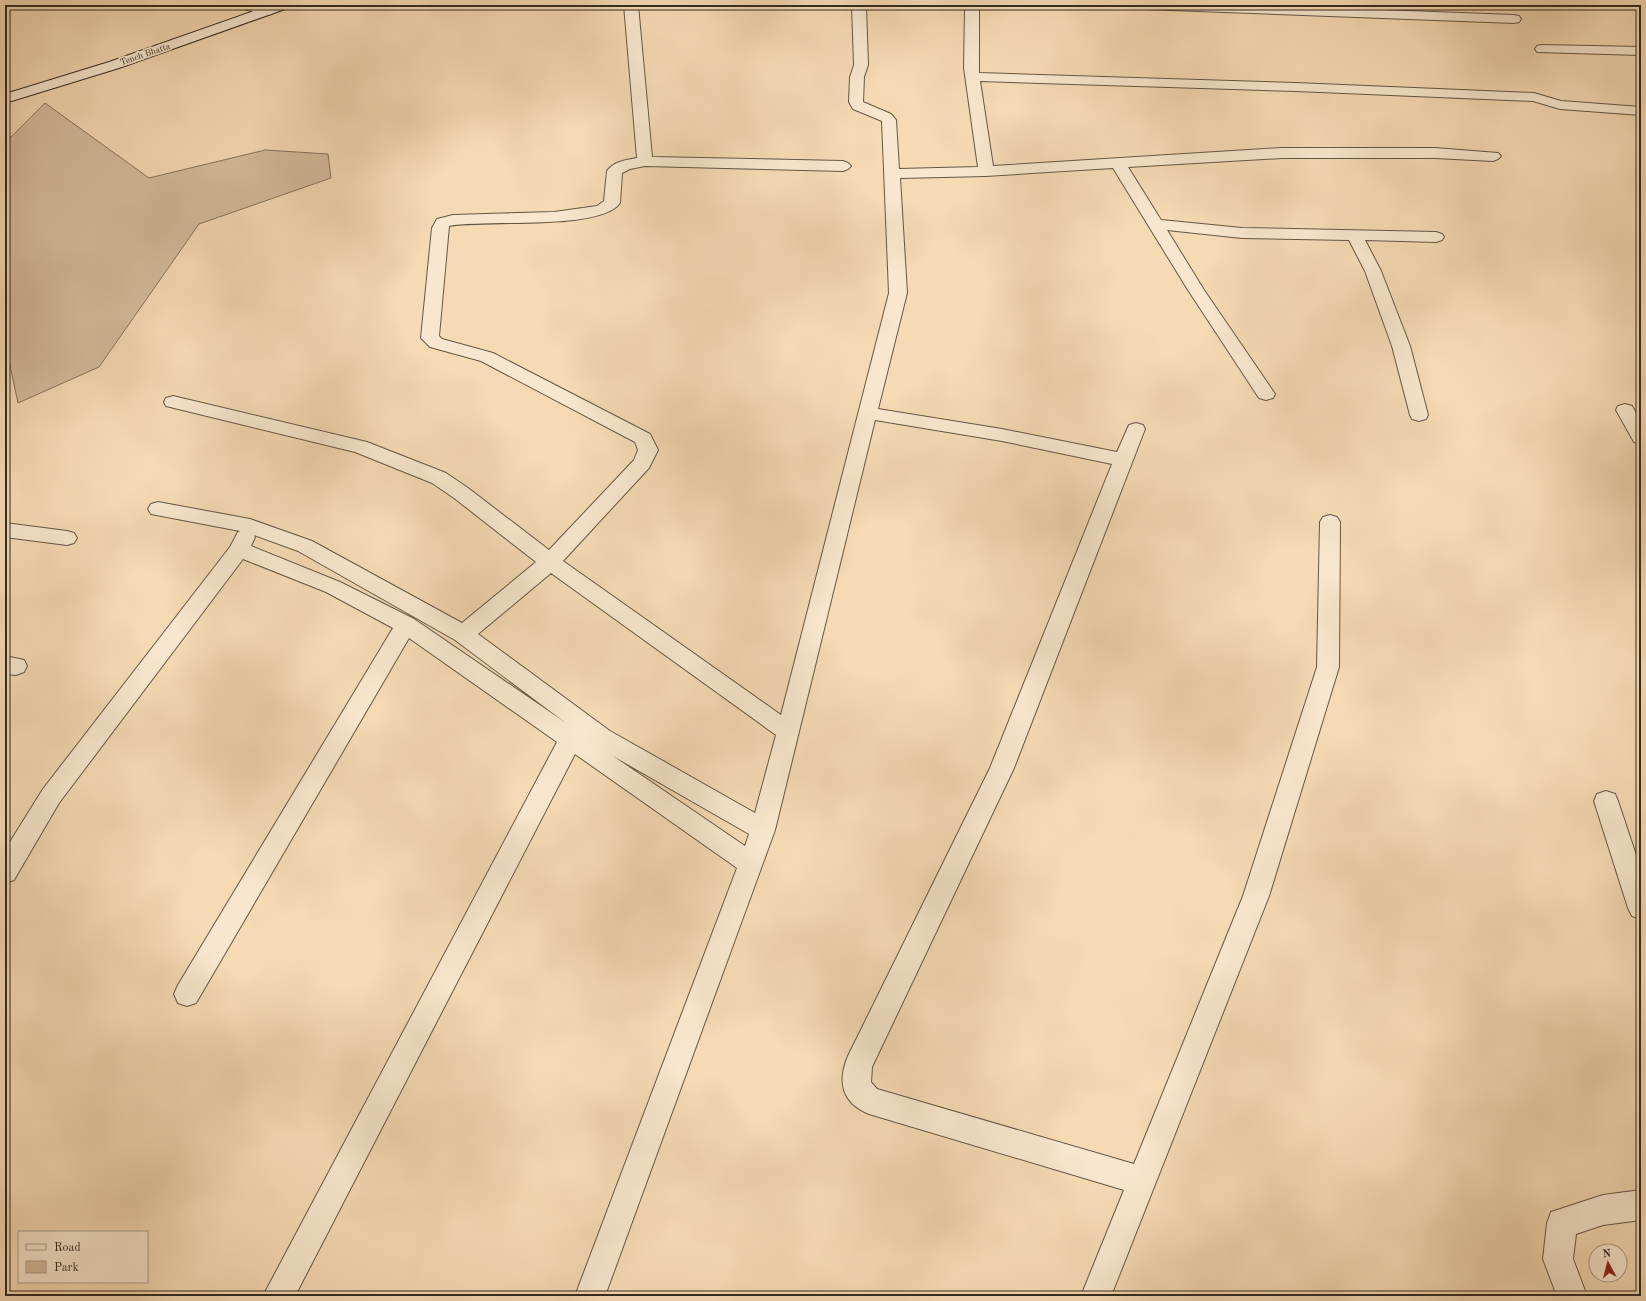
<svg xmlns="http://www.w3.org/2000/svg" width="1646" height="1301" font-family="'Old Standard TT',serif">
  <style>
    .green { fill: #d4bc9b; stroke: #84745e }
    .lines { fill: none; stroke-linecap: round; stroke-linejoin: round }
    .street-casing { stroke: #645746; stroke-width: 2 }
    .secondary-casing { stroke: #342b21; stroke-width: 2 }
    .street { fill: #f8e7ce; fill-rule: evenodd }
    .secondary { fill: #f8e7ce; fill-rule: evenodd }
    .labels { text-anchor: middle; stroke-width: 3.5; stroke-linejoin: round; paint-order: stroke }
    .far-street-label { font-size: 9px; fill: #342b21; stroke: #f8e7ce }
  </style>
  <rect width="100%" height="100%" fill="#f5dab4"/>
  <filter id="stains"><feTurbulence type="fractalNoise" baseFrequency=".005" numOctaves="4"/><feColorMatrix values="0 0 0 0 .2 0 0 0 0 .09 0 0 0 0 .02 0 0 0 .5 -.17"/></filter>
  <radialGradient id="worn" r=".72"><stop offset=".6" stop-color="#630" stop-opacity="0"/><stop offset="1" stop-color="#630" stop-opacity=".3"/></radialGradient>
  <path class="green" d="M 45,103 L 149,178 L 265,150 L 328,154 L 331,178 L 199,224 L 99,367 L 18,403 L 5,342 L 5,143 Z"/>
  <g class="lines">
    <defs>
      <path id="street" d="M 238,5 L 260,5 L 272,8 L 274,11 L 272,14 L 267,15 L 240,8 Z
        M 624,5 L 638,5 L 652,157 L 843,161 L 848,163 L 851,166 L 848,169 L 843,171 L 645,166 L 630,169 L 622,173 L 620,203 C 601,231 483,219 449,226 L 439,336 L 442,339 L 493,353 L 650,434 L 658,450 L 649,468 L 563,561 L 781,715 L 889,293 L 882,121 L 853,109 L 849,102 L 850,77 L 854,65 L 852,5 L 866,5 L 868,65 L 864,77 L 863,102 L 891,114 L 896,120 L 899,169 L 978,167 L 964,68 L 965,8 L 967,5 L 981,5 L 979,8 L 979,73 L 1296,83 L 1534,93 L 1561,101 L 1641,107 L 1641,115 L 1560,109 L 1533,101 L 1296,91 L 980,81 L 993,166 L 1282,148 L 1435,148 L 1498,153 L 1501,156 L 1498,159 L 1493,161 L 1435,158 L 1282,158 L 1128,167 L 1161,220 L 1242,228 L 1436,232 L 1442,234 L 1444,237 L 1442,240 L 1436,242 L 1365,240 L 1381,271 L 1410,346 L 1428,415 L 1426,419 L 1419,421 L 1412,419 L 1410,415 L 1392,346 L 1365,271 L 1349,240 L 1242,238 L 1167,230 L 1204,290 L 1275,394 L 1273,398 L 1266,400 L 1259,398 L 1188,290 L 1113,168 L 986,176 L 900,178 L 907,293 L 878,409 L 1002,429 L 1117,452 L 1129,425 L 1136,423 L 1143,425 L 1145,429 L 1014,768 L 872,1067 L 871,1082 L 877,1089 L 1134,1164 L 1243,896 L 1317,667 L 1320,522 L 1323,517 L 1330,515 L 1337,517 L 1340,522 L 1339,667 L 1269,896 L 1111,1296 L 1081,1296 L 1124,1190 L 869,1114 C 842,1103 837,1082 848,1056 L 990,768 L 1112,464 L 1002,441 L 875,420 L 775,830 L 605,1296 L 575,1296 L 737,868 L 575,754 L 295,1296 L 263,1296 L 557,742 L 409,638 L 196,1003 L 187,1006 L 178,1003 L 174,994 L 178,985 L 393,628 L 326,592 L 243,559 L 59,803 L 14,880 L 5,883 L 5,850 L 43,789 L 230,547 L 238,532 L 240,531 L 151,514 L 148,509 L 151,504 L 158,502 L 250,519 L 312,541 L 462,623 L 536,562 L 454,498 L 432,483 L 355,452 L 166,406 L 164,402 L 166,398 L 173,396 L 367,442 L 446,473 L 468,488 L 549,550 L 634,460 L 638,450 L 635,442 L 481,361 L 430,347 L 421,338 L 432,228 L 437,219 L 453,215 L 554,212 L 597,206 L 604,201 L 607,171 C 614,161 627,160 637,158 ZM 254,535 L 298,551 L 455,640 L 566,723 L 414,619 L 340,582 L 251,546 L 255,537 ZM 551,573 L 776,735 L 755,813 L 610,731 L 478,634 ZM 613,756 L 749,834 L 745,846 Z
        M 1137,5 L 1248,5 L 1514,15 L 1519,16 L 1521,19 L 1519,22 L 1514,23 L 1144,9 L 1139,8 Z
        M 1542,45 L 1641,47 L 1641,55 L 1537,52 L 1535,49 L 1537,46 Z
        M 1625,404 L 1632,406 L 1641,422 L 1641,444 L 1634,442 L 1616,410 L 1618,406 Z
        M 5,523 L 67,531 L 74,533 L 77,538 L 74,543 L 67,545 L 5,537 Z
        M 5,656 L 24,660 L 27,666 L 24,672 L 16,675 L 5,674 Z
        M 1606,791 L 1615,794 L 1618,801 L 1641,870 L 1641,919 L 1632,916 L 1628,908 L 1594,801 L 1597,794 Z
        M 1641,1190 L 1641,1220 L 1603,1225 L 1576,1234 L 1573,1259 L 1587,1296 L 1557,1296 L 1543,1259 L 1547,1223 L 1551,1212 L 1603,1195 Z"/>
      <path id="secondary" d="M 271,5 L 290,5 L 288,8 L 119,68 L 5,103 L 5,94 L 109,62 Z"/>
    </defs>
    <use href="#street" class="street-casing"/>
    <use href="#secondary" class="secondary-casing"/>
    <use href="#street" class="street"/>
    <use href="#secondary" class="secondary"/>
  </g>
  <g class="labels">
    <g class="far-street-label">
      <text transform="translate(145 54) rotate(-19)" y="3">Tench Bhatta</text>
    </g>
  </g>
  <rect width="1646" height="1301" fill="none" stroke="#f5dab4" stroke-width="20"/>
  <rect x="6" y="6" width="1634" height="1289" fill="none" stroke="#342b21" stroke-width="2"/>
  <rect x="10" y="10" width="1626" height="1281" fill="none" stroke="#342b21"/>
  <rect x="18" y="1231" width="130" height="52" fill="#f8e7ce" stroke="#aa9c89"/>
  <rect x="26" y="1244" width="20" height="6" fill="#f8e7ce" stroke="#aa9c89"/>
  <text x="54" y="1251" font-size="12" fill="#342b21">Road</text>
  <rect x="26" y="1261" width="20" height="12" fill="#d4bc9b" stroke="#aa9c89"/>
  <text x="54" y="1271" font-size="12" fill="#342b21">Park</text>
  <g transform="translate(1608 1263) rotate(353)"><circle r="19" fill="#f8e7ce" stroke="#aa9c89"/>
  <path d="M0-3L7 15L0 10L-7 15Z" fill="#8f2418"/>
  <text y="-6" font-size="11" font-weight="bold" text-anchor="middle" fill="#342b21">N</text>
  </g>
  <rect width="100%" height="100%" filter="url(#stains)"/>
  <rect width="100%" height="100%" fill="url(#worn)"/>
</svg>
